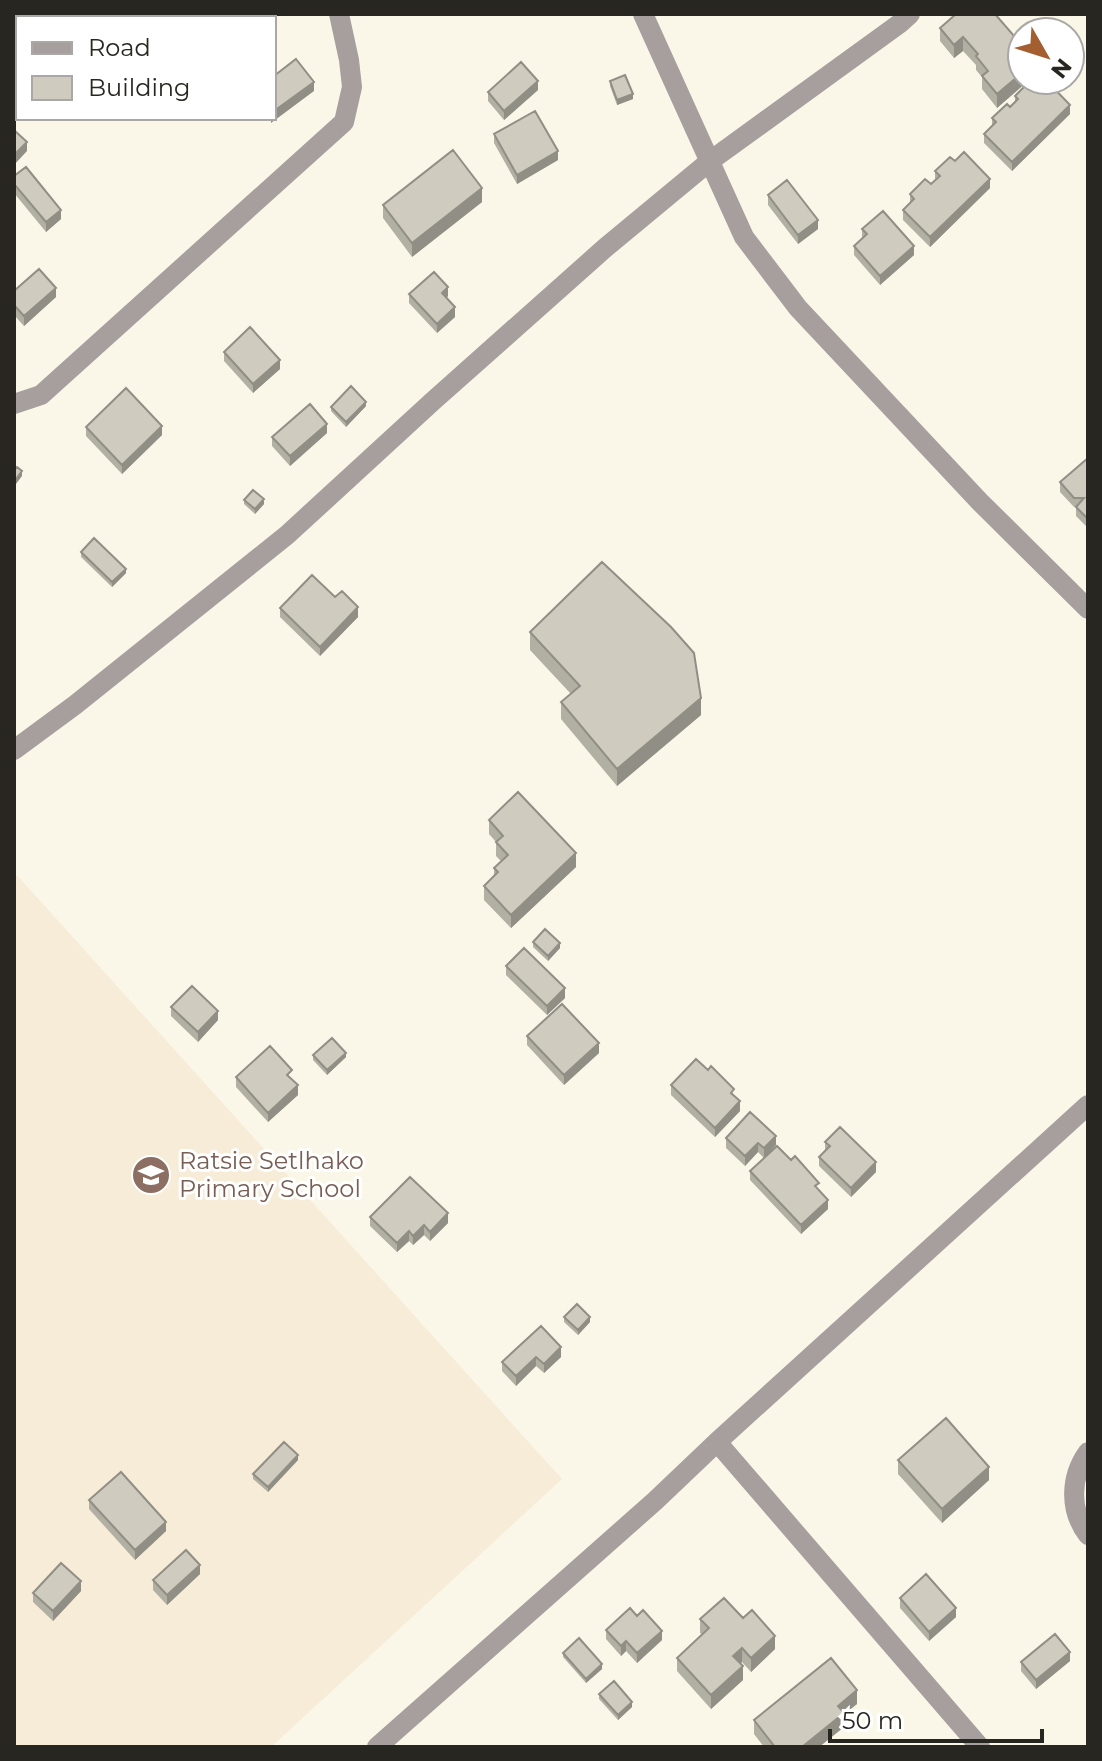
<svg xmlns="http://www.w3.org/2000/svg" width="1102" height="1761" font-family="Montserrat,sans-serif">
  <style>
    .education { fill: #f6ecd7 }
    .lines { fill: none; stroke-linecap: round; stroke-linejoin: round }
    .street { stroke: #a69f9e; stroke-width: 20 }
    .wall { fill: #b2afa3 }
    .shaded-wall { fill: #918e85 }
    .building { fill: #cfcbbe; stroke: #918e85; stroke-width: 2 }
    .labels { text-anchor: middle; stroke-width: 6; stroke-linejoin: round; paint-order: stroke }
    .education-label { font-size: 24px; fill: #785e54; stroke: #fff; text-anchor: start }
  </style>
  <rect width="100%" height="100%" fill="#faf7e9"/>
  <path class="education" d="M 14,872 L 562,1479 L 271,1747 L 14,1747 Z"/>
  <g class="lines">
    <path class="street" d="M 643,14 L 744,237 L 798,308 L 980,502 L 1088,609
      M 14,404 L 41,395 L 344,122 L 352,87 L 349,60 L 339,14
      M 14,750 L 75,705 L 287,535 L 433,401 L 605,248 L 710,161 L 899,24 L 910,14
      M 717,1442 L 980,1747
      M 1088,1452 C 1070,1477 1069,1510 1088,1535
      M 377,1747 L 655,1501 L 717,1442 L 1088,1105"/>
  </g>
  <path class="wall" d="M 21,14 L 51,14 L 46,18 L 24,18 Z
    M 956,14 L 1022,80 L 1029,80 L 997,108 L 982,89 L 982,77 L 976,70 L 976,65 L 963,51 L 954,58 L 940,41 L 940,28 Z
    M 610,81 L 633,99 L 617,105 L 610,86 Z
    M 538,90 L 504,120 L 488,101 L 488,92 Z
    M 1015,96 L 1070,114 L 1012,171 L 984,143 L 984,134 L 992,126 L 992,118 L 1010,107 L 1015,102 Z
    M 494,134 L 558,160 L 517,184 L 494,143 Z
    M 955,161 L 990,188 L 930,247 L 903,220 L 903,210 L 910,204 L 910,194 L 931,184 L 935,180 L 935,171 Z
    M 14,176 L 61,219 L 46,232 L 14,193 Z
    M 768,195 L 818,229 L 798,244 L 768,205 Z
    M 482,202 L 412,257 L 383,218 L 383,205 Z
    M 862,229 L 914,255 L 880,285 L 854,255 L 854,246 L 862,238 Z
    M 14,291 L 56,297 L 24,326 L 14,315 Z
    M 409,294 L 448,296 L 446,298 L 455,317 L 437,333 L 409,303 Z
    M 224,352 L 280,369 L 253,393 L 224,361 Z
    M 366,406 L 346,427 L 331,411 L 331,407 Z
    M 86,427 L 162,435 L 122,474 L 86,436 Z
    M 327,433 L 290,466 L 272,446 L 272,437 Z
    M 1088,458 L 1088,528 L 1076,516 L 1076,507 L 1074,507 L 1060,492 L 1060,482 Z
    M 244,500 L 264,504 L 255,514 L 244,504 Z
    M 81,552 L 126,573 L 112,587 L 81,557 Z
    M 335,597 L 358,617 L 320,656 L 280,617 L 280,608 Z
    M 530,632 L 701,715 L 617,786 L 561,719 L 561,702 L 571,694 L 530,650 Z
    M 489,820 L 576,867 L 511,928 L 484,900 L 484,886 L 494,876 L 494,868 L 501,861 L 496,856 L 496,842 L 489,834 Z
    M 533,942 L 560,948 L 548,961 L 533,947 Z
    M 506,966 L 565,998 L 547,1015 L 506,975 Z
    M 171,1007 L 218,1020 L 198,1042 L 171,1016 Z
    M 527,1036 L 599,1053 L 564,1085 L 527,1045 Z
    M 313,1055 L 346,1057 L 327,1075 L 313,1060 Z
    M 236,1077 L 298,1095 L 268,1122 L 236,1087 Z
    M 671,1085 L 734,1096 L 740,1111 L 715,1137 L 671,1095 Z
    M 726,1138 L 776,1145 L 764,1158 L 758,1152 L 745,1166 L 726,1148 Z
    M 825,1142 L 876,1172 L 851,1197 L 819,1166 L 819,1157 L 825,1150 Z
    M 750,1171 L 828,1209 L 801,1234 L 750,1180 Z
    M 370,1217 L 448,1223 L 430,1241 L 424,1235 L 413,1245 L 409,1241 L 397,1252 L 370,1226 Z
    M 564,1317 L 590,1322 L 578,1335 L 564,1322 Z
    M 541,1326 L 561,1357 L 544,1373 L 536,1366 L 516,1386 L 502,1371 L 502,1362 Z
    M 298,1460 L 268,1492 L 253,1479 L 253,1474 Z
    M 898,1460 L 989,1480 L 942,1523 L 898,1474 Z
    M 89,1500 L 166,1531 L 135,1560 L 89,1509 Z
    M 200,1574 L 167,1605 L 153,1590 L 153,1580 Z
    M 81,1591 L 53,1621 L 33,1602 L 33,1593 Z
    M 900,1598 L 956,1617 L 929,1641 L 900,1608 Z
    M 743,1618 L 775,1649 L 751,1672 L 742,1662 L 740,1664 L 743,1680 L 711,1709 L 677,1671 L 677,1658 L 702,1634 L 700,1633 L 700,1619 Z
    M 606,1630 L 662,1640 L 637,1663 L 626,1651 L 621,1656 L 606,1639 Z
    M 563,1653 L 602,1669 L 586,1683 L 563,1657 Z
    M 1070,1661 L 1036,1689 L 1021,1671 L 1021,1662 Z
    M 599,1694 L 632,1707 L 618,1720 L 599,1699 Z
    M 857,1704 L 844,1714 L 844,1727 L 819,1747 L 764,1747 L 754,1734 L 754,1720 Z"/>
  <path class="shaded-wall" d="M 40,14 L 51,14 L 46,18 L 35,18 Z
    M 963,37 L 963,51 L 954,58 L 954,45 Z
    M 1022,73 L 1022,80 L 1029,80 L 997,108 L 997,94 Z
    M 538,81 L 538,90 L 504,120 L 504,111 Z
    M 314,82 L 314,91 L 271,123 L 271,118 L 274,118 L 274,111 Z
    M 633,94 L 633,99 L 617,105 L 617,100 Z
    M 1070,105 L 1070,114 L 1012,171 L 1012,162 Z
    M 27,142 L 27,151 L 14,165 L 14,155 Z
    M 558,151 L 558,160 L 517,184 L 517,175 Z
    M 990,179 L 990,188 L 930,247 L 930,237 Z
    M 482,188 L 482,202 L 412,257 L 412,243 Z
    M 61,210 L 61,219 L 46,232 L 46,222 Z
    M 818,220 L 818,229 L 798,244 L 798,235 Z
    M 914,246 L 914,255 L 880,285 L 880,276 Z
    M 448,287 L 448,296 L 442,302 L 442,293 Z
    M 56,288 L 56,297 L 24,326 L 24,316 Z
    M 455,307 L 455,317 L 437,333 L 437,324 Z
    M 280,360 L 280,369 L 253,393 L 253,384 Z
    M 366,402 L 366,406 L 346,427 L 346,422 Z
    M 327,424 L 327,433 L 290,466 L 290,456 Z
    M 162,426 L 162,435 L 122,474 L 122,465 Z
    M 22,471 L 22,476 L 16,484 L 16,479 Z
    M 264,499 L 264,504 L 255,514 L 255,509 Z
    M 126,569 L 126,573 L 112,587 L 112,582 Z
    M 358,607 L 358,617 L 320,656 L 320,647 Z
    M 701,698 L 701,715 L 617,786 L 617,769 Z
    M 576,853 L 576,867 L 511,928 L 511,915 Z
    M 560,943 L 560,948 L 548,961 L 548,956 Z
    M 565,988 L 565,998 L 547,1015 L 547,1006 Z
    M 218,1011 L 218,1020 L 198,1042 L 198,1032 Z
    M 599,1043 L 599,1053 L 564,1085 L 564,1075 Z
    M 346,1053 L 346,1057 L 327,1075 L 327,1070 Z
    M 298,1085 L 298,1095 L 268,1122 L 268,1113 Z
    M 740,1101 L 740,1111 L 715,1137 L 715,1128 Z
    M 776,1136 L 776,1145 L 764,1158 L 764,1148 Z
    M 758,1143 L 758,1152 L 745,1166 L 745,1156 Z
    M 876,1162 L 876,1172 L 851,1197 L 851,1188 Z
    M 828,1200 L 828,1209 L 801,1234 L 801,1225 Z
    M 448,1213 L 448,1223 L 430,1241 L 430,1232 Z
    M 424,1225 L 424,1235 L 413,1245 L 413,1236 Z
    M 409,1231 L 409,1241 L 397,1252 L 397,1243 Z
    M 590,1317 L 590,1322 L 578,1335 L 578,1330 Z
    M 561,1347 L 561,1357 L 544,1373 L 544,1364 Z
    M 536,1357 L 536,1366 L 516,1386 L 516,1376 Z
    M 298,1455 L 298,1460 L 268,1492 L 268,1487 Z
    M 989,1467 L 989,1480 L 942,1523 L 942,1509 Z
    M 166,1522 L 166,1531 L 135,1560 L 135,1550 Z
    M 200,1565 L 200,1574 L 167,1605 L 167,1595 Z
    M 81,1581 L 81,1591 L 53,1621 L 53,1611 Z
    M 956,1608 L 956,1617 L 929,1641 L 929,1632 Z
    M 662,1631 L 662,1640 L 637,1663 L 637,1653 Z
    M 775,1636 L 775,1649 L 751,1672 L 751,1658 Z
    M 626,1641 L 626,1651 L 621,1656 L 621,1646 Z
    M 742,1648 L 742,1662 L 733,1670 L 733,1656 Z
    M 1070,1652 L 1070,1661 L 1036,1689 L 1036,1680 Z
    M 602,1664 L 602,1669 L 586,1683 L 586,1679 Z
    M 743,1666 L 743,1680 L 711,1709 L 711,1695 Z
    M 857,1690 L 857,1704 L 844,1714 L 844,1727 L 819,1747 L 802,1747 L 838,1706 Z
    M 632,1702 L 632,1707 L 618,1720 L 618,1715 Z"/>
  <path class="building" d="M 28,14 L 40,14 L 35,18 L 32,18 Z
    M 956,14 L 995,14 L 1022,45 L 1022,73 L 997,94 L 982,76 L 988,71 L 976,56 L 978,54 L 963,37 L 954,45 L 940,28 Z
    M 296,59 L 314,82 L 274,111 L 274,76 Z
    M 521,62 L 538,81 L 504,111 L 488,92 Z
    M 625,75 L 633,94 L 617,100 L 610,81 Z
    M 1031,80 L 1035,84 L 1039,80 L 1046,80 L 1070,105 L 1012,162 L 984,134 L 996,122 L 992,118 L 1007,104 L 1010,107 L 1018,99 L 1015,96 Z
    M 535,111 L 558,151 L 517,175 L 494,134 Z
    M 14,130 L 27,142 L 14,155 Z
    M 453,150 L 482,188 L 412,243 L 383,205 Z
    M 964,152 L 990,179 L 930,237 L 903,210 L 914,199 L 910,194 L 925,179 L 931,184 L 940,176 L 935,171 L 950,157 L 955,161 Z
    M 26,167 L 61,210 L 46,222 L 14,184 L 14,176 Z
    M 787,180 L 818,220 L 798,235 L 768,195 Z
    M 883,211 L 914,246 L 880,276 L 854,246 L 867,234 L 862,229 Z
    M 39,269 L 56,288 L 24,316 L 14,305 L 14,291 Z
    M 434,272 L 448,287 L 442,293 L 455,307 L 437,324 L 409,294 Z
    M 250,327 L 280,360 L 253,384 L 224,352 Z
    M 351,386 L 366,402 L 346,422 L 331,407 Z
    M 126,388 L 162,426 L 122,465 L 86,427 Z
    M 310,404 L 327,424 L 290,456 L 272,437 Z
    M 1088,458 L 1088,519 L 1076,507 L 1084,498 L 1074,498 L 1060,482 Z
    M 17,467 L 22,471 L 16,479 L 14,478 L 14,470 Z
    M 253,490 L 264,499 L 255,509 L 244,500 Z
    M 94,538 L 126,569 L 112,582 L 81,552 Z
    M 602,562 L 671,627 L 694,653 L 701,698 L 617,769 L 561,702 L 580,686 L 530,632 Z
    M 312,575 L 335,597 L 342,591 L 358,607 L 320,647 L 280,608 Z
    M 518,792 L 576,853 L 511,915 L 484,886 L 498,872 L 494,868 L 508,855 L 496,842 L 503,836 L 489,820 Z
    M 545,929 L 560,943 L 548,956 L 533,942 Z
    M 524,948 L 565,988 L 547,1006 L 506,966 Z
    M 192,986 L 218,1011 L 198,1032 L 171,1007 Z
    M 562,1004 L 599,1043 L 564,1075 L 527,1036 Z
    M 332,1038 L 346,1053 L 327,1070 L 313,1055 Z
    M 270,1046 L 292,1070 L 287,1075 L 298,1085 L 268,1113 L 236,1077 Z
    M 696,1059 L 708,1070 L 711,1066 L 734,1089 L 731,1093 L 740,1101 L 715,1128 L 671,1085 Z
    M 750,1112 L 776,1136 L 764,1148 L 758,1143 L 745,1156 L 726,1138 Z
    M 840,1127 L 876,1162 L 851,1188 L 819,1157 L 830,1146 L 825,1142 Z
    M 777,1146 L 791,1160 L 795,1156 L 819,1183 L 815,1186 L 828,1200 L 801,1225 L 750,1171 Z
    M 410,1177 L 448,1213 L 430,1232 L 424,1225 L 413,1236 L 409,1231 L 397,1243 L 370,1217 Z
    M 577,1304 L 590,1317 L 578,1330 L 564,1317 Z
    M 541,1326 L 561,1347 L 544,1364 L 536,1357 L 516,1376 L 502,1362 Z
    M 946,1418 L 989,1467 L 942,1509 L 898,1460 Z
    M 284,1442 L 298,1455 L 268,1487 L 253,1474 Z
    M 121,1472 L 166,1522 L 135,1550 L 89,1500 Z
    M 186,1550 L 200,1565 L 167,1595 L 153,1580 Z
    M 61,1563 L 81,1581 L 53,1611 L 33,1593 Z
    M 926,1574 L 956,1608 L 929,1632 L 900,1598 Z
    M 724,1598 L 743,1618 L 752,1610 L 775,1636 L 751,1658 L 742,1648 L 733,1656 L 743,1666 L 711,1695 L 677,1658 L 709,1628 L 700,1619 Z
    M 630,1608 L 637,1616 L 643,1610 L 662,1631 L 637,1653 L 626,1641 L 621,1646 L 606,1630 Z
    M 1055,1634 L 1070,1652 L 1036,1680 L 1021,1662 Z
    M 579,1638 L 602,1664 L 586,1679 L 563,1653 Z
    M 831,1658 L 857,1690 L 838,1706 L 844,1713 L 802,1747 L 775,1747 L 754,1720 Z
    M 614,1681 L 632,1702 L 618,1715 L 599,1694 Z"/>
  <defs>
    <symbol id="school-disc" viewBox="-11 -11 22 22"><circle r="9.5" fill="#8d6e63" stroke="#fff"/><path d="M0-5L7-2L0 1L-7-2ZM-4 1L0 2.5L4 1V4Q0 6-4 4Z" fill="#fff"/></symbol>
  </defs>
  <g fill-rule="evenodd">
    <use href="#school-disc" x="129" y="1153" width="44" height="44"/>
  </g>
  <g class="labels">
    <g class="education-label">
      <text x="179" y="1169">Ratsie Setlhako<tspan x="179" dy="28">Primary School</tspan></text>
    </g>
  </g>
  <rect width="1102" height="1761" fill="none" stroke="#272621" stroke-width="32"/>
  <rect x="16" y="16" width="260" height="104" fill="#ffffff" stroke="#a9a8a6" stroke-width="2"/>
  <rect x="32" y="42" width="40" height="12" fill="#a69f9e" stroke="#a9a8a6" stroke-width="2"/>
  <text x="88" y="56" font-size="24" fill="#272621">Road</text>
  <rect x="32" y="76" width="40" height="24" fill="#cfcbbe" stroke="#a9a8a6" stroke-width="2"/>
  <text x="88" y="96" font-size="24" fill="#272621">Building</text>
  <g transform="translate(1046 56) rotate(129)"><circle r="38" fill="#ffffff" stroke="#a9a8a6" stroke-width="2"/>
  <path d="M0-6L14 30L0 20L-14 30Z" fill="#a45f31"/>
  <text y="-12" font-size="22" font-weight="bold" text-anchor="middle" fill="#272621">N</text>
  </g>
  <path d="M830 1729v12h212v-12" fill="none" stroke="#272621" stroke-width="4"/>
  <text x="842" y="1729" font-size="24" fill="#272621" stroke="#ffffff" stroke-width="6" paint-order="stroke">50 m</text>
</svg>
